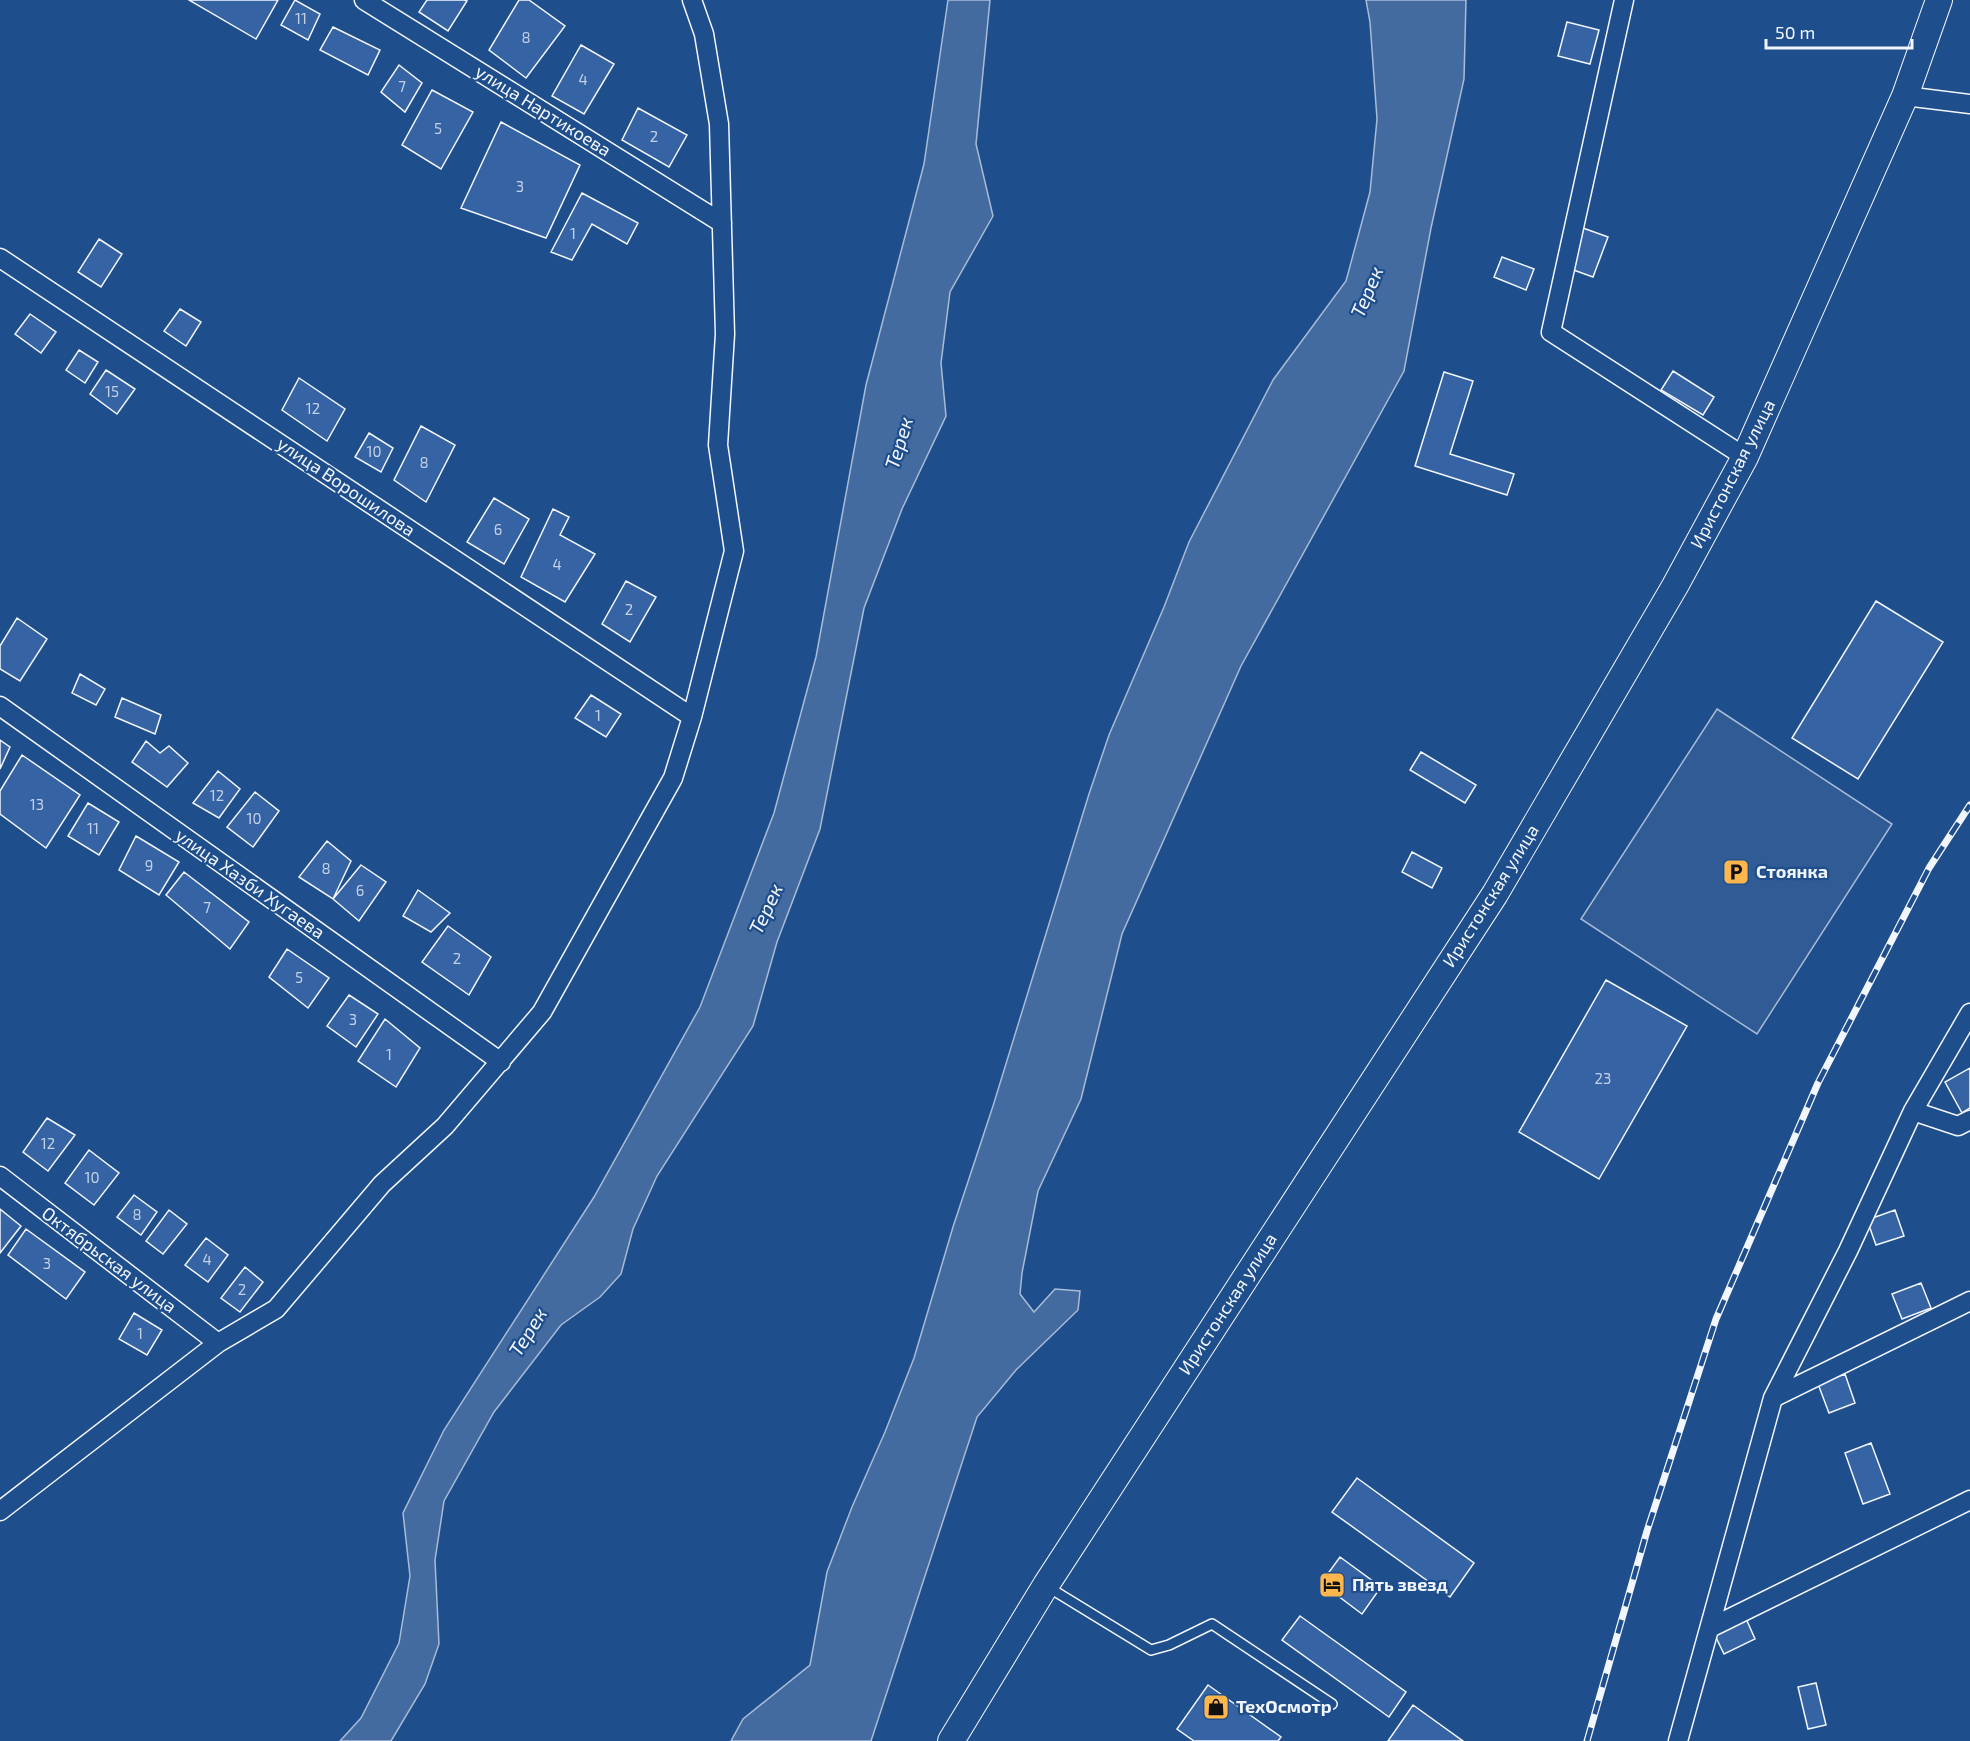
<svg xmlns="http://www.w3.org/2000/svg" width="1970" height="1741" font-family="'Exo 2',sans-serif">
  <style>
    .built { fill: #305b95; stroke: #a8bbd7; stroke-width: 1.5 }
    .water { fill: #446ba0; stroke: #a8bbd7; stroke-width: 1.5 }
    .building { fill: #3563a3; stroke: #f2f6ff; stroke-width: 1.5 }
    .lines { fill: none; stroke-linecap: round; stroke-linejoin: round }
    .service-casing { stroke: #f2f6ff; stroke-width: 12 }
    .minor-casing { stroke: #f2f6ff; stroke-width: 21 }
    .secondary-casing { stroke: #f2f6ff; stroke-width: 28 }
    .service { stroke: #1f4e8c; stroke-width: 9 }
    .minor { stroke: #1f4e8c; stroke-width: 18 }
    .secondary { stroke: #1f4e8c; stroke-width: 26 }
    .rail-casing { stroke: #f2f6ff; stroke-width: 7 }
    .rail { stroke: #1f4e8c; stroke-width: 4.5; stroke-dasharray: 14; stroke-linecap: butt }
    .labels { text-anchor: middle; stroke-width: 4.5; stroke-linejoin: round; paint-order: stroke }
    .number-label { font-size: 15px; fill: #c3d1e8 }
    .street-label { font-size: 18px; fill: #f2f6ff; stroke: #1f4e8c }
    .poi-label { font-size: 18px; font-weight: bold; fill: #f2f6ff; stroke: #1f4e8c; text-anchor: start }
    .water-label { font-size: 20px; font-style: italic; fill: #f2f6ff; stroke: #1f4e8c }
  </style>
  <rect width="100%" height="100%" fill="#1f4e8c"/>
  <path class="built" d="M 1717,709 L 1892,824 L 1757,1034 L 1581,919 Z"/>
  <path class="water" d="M 948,0 L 990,0 L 976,144 L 993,216 L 950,292 L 941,363 L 946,416 L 902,509 L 864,608 L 820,829 L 777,942 L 753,1026 L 657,1176 L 633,1229 L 621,1274 L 600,1297 L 561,1325 L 494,1412 L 444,1501 L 435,1560 L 439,1644 L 425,1684 L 391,1741 L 340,1741 L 361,1718 L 399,1643 L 410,1576 L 403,1513 L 444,1430 L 594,1197 L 700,1007 L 774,813 L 816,657 L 866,385 L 924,164 Z
    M 1366,0 L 1466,0 L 1464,79 L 1431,228 L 1404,371 L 1241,666 L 1122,934 L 1081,1099 L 1038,1191 L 1022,1273 L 1020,1294 L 1034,1312 L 1055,1289 L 1080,1291 L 1078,1310 L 1016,1370 L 977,1417 L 871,1741 L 731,1741 L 743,1719 L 810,1665 L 827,1572 L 852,1507 L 885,1432 L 914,1358 L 953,1227 L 993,1106 L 1089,794 L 1109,735 L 1164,607 L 1189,542 L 1273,380 L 1346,281 L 1370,192 L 1377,119 L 1370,22 Z"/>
  <path class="building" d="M 189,0 L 278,0 L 256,39 Z
    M 295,0 L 320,14 L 308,40 L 281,25 Z
    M 427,0 L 464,0 L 467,1 L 448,31 L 419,12 Z
    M 519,0 L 529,0 L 565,26 L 526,78 L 489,50 Z
    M 1567,22 L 1599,30 L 1590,64 L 1558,56 Z
    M 333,27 L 380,50 L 368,75 L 320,50 Z
    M 581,45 L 614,64 L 584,114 L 552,96 Z
    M 399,65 L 422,83 L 405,112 L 381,92 Z
    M 432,90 L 473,112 L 441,169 L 402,145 Z
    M 638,108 L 687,135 L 669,167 L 622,140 Z
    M 501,122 L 580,165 L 546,238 L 461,208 Z
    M 582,193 L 638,223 L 627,244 L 592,224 L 572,260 L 551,252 Z
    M 1583,228 L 1608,237 L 1593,277 L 1568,268 Z
    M 99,239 L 122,254 L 101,287 L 78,272 Z
    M 1502,257 L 1534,269 L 1526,290 L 1494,277 Z
    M 180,309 L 201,322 L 186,346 L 164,331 Z
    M 30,314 L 56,332 L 41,353 L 15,334 Z
    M 79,350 L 98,362 L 85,383 L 66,370 Z
    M 106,370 L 135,389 L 117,414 L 90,394 Z
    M 1673,371 L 1714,397 L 1703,415 L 1661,390 Z
    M 1444,372 L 1473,381 L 1450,454 L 1514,474 L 1507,495 L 1415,466 Z
    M 299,378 L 345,409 L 327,441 L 282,410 Z
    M 421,426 L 455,445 L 426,502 L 394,480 Z
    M 369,433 L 393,448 L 381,472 L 355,457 Z
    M 494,498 L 529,519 L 504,564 L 467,542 Z
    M 553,509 L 569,517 L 560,535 L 595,554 L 565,602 L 521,577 Z
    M 626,581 L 656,597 L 630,642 L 602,624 Z
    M 1876,601 L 1943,642 L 1858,779 L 1792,738 Z
    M 17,618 L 47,639 L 20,681 L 0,669 L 0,646 Z
    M 80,674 L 105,689 L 96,705 L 72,693 Z
    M 591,695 L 621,714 L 606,737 L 575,718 Z
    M 122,698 L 161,715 L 155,734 L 115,717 Z
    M 0,740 L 10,747 L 0,769 Z
    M 146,741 L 160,753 L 169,746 L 188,763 L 167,787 L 132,762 Z
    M 1421,752 L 1476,785 L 1465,803 L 1410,770 Z
    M 22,755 L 80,795 L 46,848 L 0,814 L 0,791 Z
    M 218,771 L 240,789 L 219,818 L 193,803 Z
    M 255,792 L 279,811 L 253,847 L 227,827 Z
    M 88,803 L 119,822 L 99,855 L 68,836 Z
    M 136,836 L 179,862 L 159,895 L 119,870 Z
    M 327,841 L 351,861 L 333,899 L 299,877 Z
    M 1412,852 L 1442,868 L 1432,888 L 1402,872 Z
    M 361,865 L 386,882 L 359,921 L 333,899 Z
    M 184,872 L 249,922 L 230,949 L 166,895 Z
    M 418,890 L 450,913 L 431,932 L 403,916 Z
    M 448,926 L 491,957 L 469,995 L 422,962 Z
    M 287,949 L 329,978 L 308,1008 L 269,977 Z
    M 1606,980 L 1687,1026 L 1599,1179 L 1519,1132 Z
    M 349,995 L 378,1014 L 356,1047 L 327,1026 Z
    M 385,1019 L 420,1048 L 396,1087 L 358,1061 Z
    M 1970,1068 L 1970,1108 L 1962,1113 L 1945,1082 Z
    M 47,1118 L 75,1135 L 48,1171 L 23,1152 Z
    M 89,1150 L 119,1173 L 94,1205 L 65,1183 Z
    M 134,1195 L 157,1212 L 141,1235 L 117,1217 Z
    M 0,1209 L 21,1226 L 0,1253 Z
    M 169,1210 L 187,1224 L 163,1254 L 146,1241 Z
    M 1895,1210 L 1904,1236 L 1876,1245 L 1867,1220 Z
    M 26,1229 L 85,1272 L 66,1299 L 8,1255 Z
    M 206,1238 L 228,1255 L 208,1282 L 185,1265 Z
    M 245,1267 L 263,1282 L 240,1312 L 221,1298 Z
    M 1921,1283 L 1931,1308 L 1902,1319 L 1892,1294 Z
    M 134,1313 L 162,1330 L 147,1355 L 119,1339 Z
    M 1845,1374 L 1855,1403 L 1829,1413 L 1818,1384 Z
    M 1871,1443 L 1890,1494 L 1863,1504 L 1845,1453 Z
    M 1357,1478 L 1474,1563 L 1450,1597 L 1332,1512 Z
    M 1340,1557 L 1381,1587 L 1362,1614 L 1321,1583 Z
    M 1744,1614 L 1755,1639 L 1724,1654 L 1712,1629 Z
    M 1300,1616 L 1406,1692 L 1389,1717 L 1282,1640 Z
    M 1816,1683 L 1826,1725 L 1808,1729 L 1798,1687 Z
    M 1208,1685 L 1281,1737 L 1278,1741 L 1194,1741 L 1177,1729 Z
    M 1413,1705 L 1463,1741 L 1388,1741 Z"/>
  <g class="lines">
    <defs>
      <path id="service" d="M 1048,1587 L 1151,1650 L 1169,1645 L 1212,1624 L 1332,1704"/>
      <path id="minor" d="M 364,0 L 722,223
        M 1624,0 L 1551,332 L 1745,457
        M 1905,96 L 1970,104
        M 0,258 L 692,717
        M 0,706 L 501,1062
        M 1913,1111 L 1958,1126 L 1970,1120
        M 0,1176 L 218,1343
        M 1773,1398 L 1970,1301
        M 0,1511 L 218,1343 L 276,1309 L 382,1184 L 445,1126 L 542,1012 L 673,778 L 692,717 L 734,551 L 718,445 L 725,334 L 719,124 L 704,34 L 692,0
        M 1710,1628 L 1970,1500
        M 1678,1741 L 1773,1398 L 1848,1251 L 1913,1111 L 1970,1013"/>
      <path id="secondary" d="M 951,1741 L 1046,1585 L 1495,894 L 1675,586 L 1745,457 L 1905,96 L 1939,0"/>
    </defs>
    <use href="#service" class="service-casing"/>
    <use href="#minor" class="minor-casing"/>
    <use href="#secondary" class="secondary-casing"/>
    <use href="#service" class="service"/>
    <use href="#minor" class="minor"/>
    <use href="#secondary" class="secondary"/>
    <defs>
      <path id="rail" d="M 1587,1741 L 1647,1531 L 1716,1319 L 1818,1083 L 1929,868 L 1970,805"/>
    </defs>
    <use href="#rail" class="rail-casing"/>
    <use href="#rail" class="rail"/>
  </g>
  <defs>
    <symbol id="parking-square" viewBox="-11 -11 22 22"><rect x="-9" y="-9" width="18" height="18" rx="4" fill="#ffb74d" stroke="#1f4e8c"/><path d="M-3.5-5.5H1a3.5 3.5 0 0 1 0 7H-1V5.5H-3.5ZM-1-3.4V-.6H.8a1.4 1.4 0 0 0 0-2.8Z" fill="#111"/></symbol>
    <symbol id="hotel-square" viewBox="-11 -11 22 22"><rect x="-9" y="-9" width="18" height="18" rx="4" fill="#ffb74d" stroke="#1f4e8c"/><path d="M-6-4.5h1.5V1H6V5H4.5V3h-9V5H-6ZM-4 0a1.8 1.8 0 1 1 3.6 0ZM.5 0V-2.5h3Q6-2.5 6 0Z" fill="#111"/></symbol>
    <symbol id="shop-square" viewBox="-11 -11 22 22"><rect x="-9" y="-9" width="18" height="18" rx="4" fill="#ffb74d" stroke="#1f4e8c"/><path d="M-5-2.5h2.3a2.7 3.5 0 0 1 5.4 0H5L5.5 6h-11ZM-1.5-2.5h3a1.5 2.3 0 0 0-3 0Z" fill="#111"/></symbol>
  </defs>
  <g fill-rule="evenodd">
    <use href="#parking-square" x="1721" y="857" width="30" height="30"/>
    <use href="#hotel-square" x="1317" y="1570" width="30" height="30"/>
    <use href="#shop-square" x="1201" y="1692" width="30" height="30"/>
  </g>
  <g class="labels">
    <g class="number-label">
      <text x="301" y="24">11</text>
      <text x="526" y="43">8</text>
      <text x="583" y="85">4</text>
      <text x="402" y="92">7</text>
      <text x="438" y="134">5</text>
      <text x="654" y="142">2</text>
      <text x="520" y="192">3</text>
      <text x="573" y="239">1</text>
      <text x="112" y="397">15</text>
      <text x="313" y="414">12</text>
      <text x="374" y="457">10</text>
      <text x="424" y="468">8</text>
      <text x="498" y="535">6</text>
      <text x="557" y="570">4</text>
      <text x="629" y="615">2</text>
      <text x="598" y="721">1</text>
      <text x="217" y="801">12</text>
      <text x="37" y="810">13</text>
      <text x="254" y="824">10</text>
      <text x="93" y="834">11</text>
      <text x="149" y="871">9</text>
      <text x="326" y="874">8</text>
      <text x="360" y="896">6</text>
      <text x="207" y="913">7</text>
      <text x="457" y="964">2</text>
      <text x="299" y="983">5</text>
      <text x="353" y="1025">3</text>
      <text x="389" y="1060">1</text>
      <text x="1603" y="1084">23</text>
      <text x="48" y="1149">12</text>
      <text x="92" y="1183">10</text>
      <text x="137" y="1220">8</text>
      <text x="207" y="1265">4</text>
      <text x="47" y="1269">3</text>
      <text x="242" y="1295">2</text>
      <text x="140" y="1339">1</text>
    </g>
    <g class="street-label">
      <text transform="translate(543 111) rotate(32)" y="6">улица Нартикоева</text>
      <text transform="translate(1733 474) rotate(-63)" y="6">Иристонская улица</text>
      <text transform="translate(346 487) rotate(34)" y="6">улица Ворошилова</text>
      <text transform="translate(250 884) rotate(35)" y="6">улица Хазби Хугаева</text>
      <text transform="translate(1491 896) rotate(-58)" y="6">Иристонская улица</text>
      <text transform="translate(109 1260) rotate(37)" y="6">Октябрьская улица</text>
      <text transform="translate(1228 1304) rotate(-57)" y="6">Иристонская улица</text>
    </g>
    <g class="poi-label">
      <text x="1756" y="878">Стоянка</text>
      <text x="1352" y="1591">Пять звезд</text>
      <text x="1236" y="1713">ТехОсмотр</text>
    </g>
    <g class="water-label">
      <text transform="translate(1367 292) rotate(-67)" y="7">Терек</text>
      <text transform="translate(899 443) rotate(-73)" y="7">Терек</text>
      <text transform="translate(766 909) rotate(-65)" y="7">Терек</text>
      <text transform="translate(528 1332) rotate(-58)" y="7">Терек</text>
    </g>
  </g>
  <path d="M1766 39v9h146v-9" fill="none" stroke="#f2f6ff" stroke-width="3"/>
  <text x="1775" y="39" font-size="18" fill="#f2f6ff" stroke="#1f4e8c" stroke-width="4.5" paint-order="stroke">50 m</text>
</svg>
